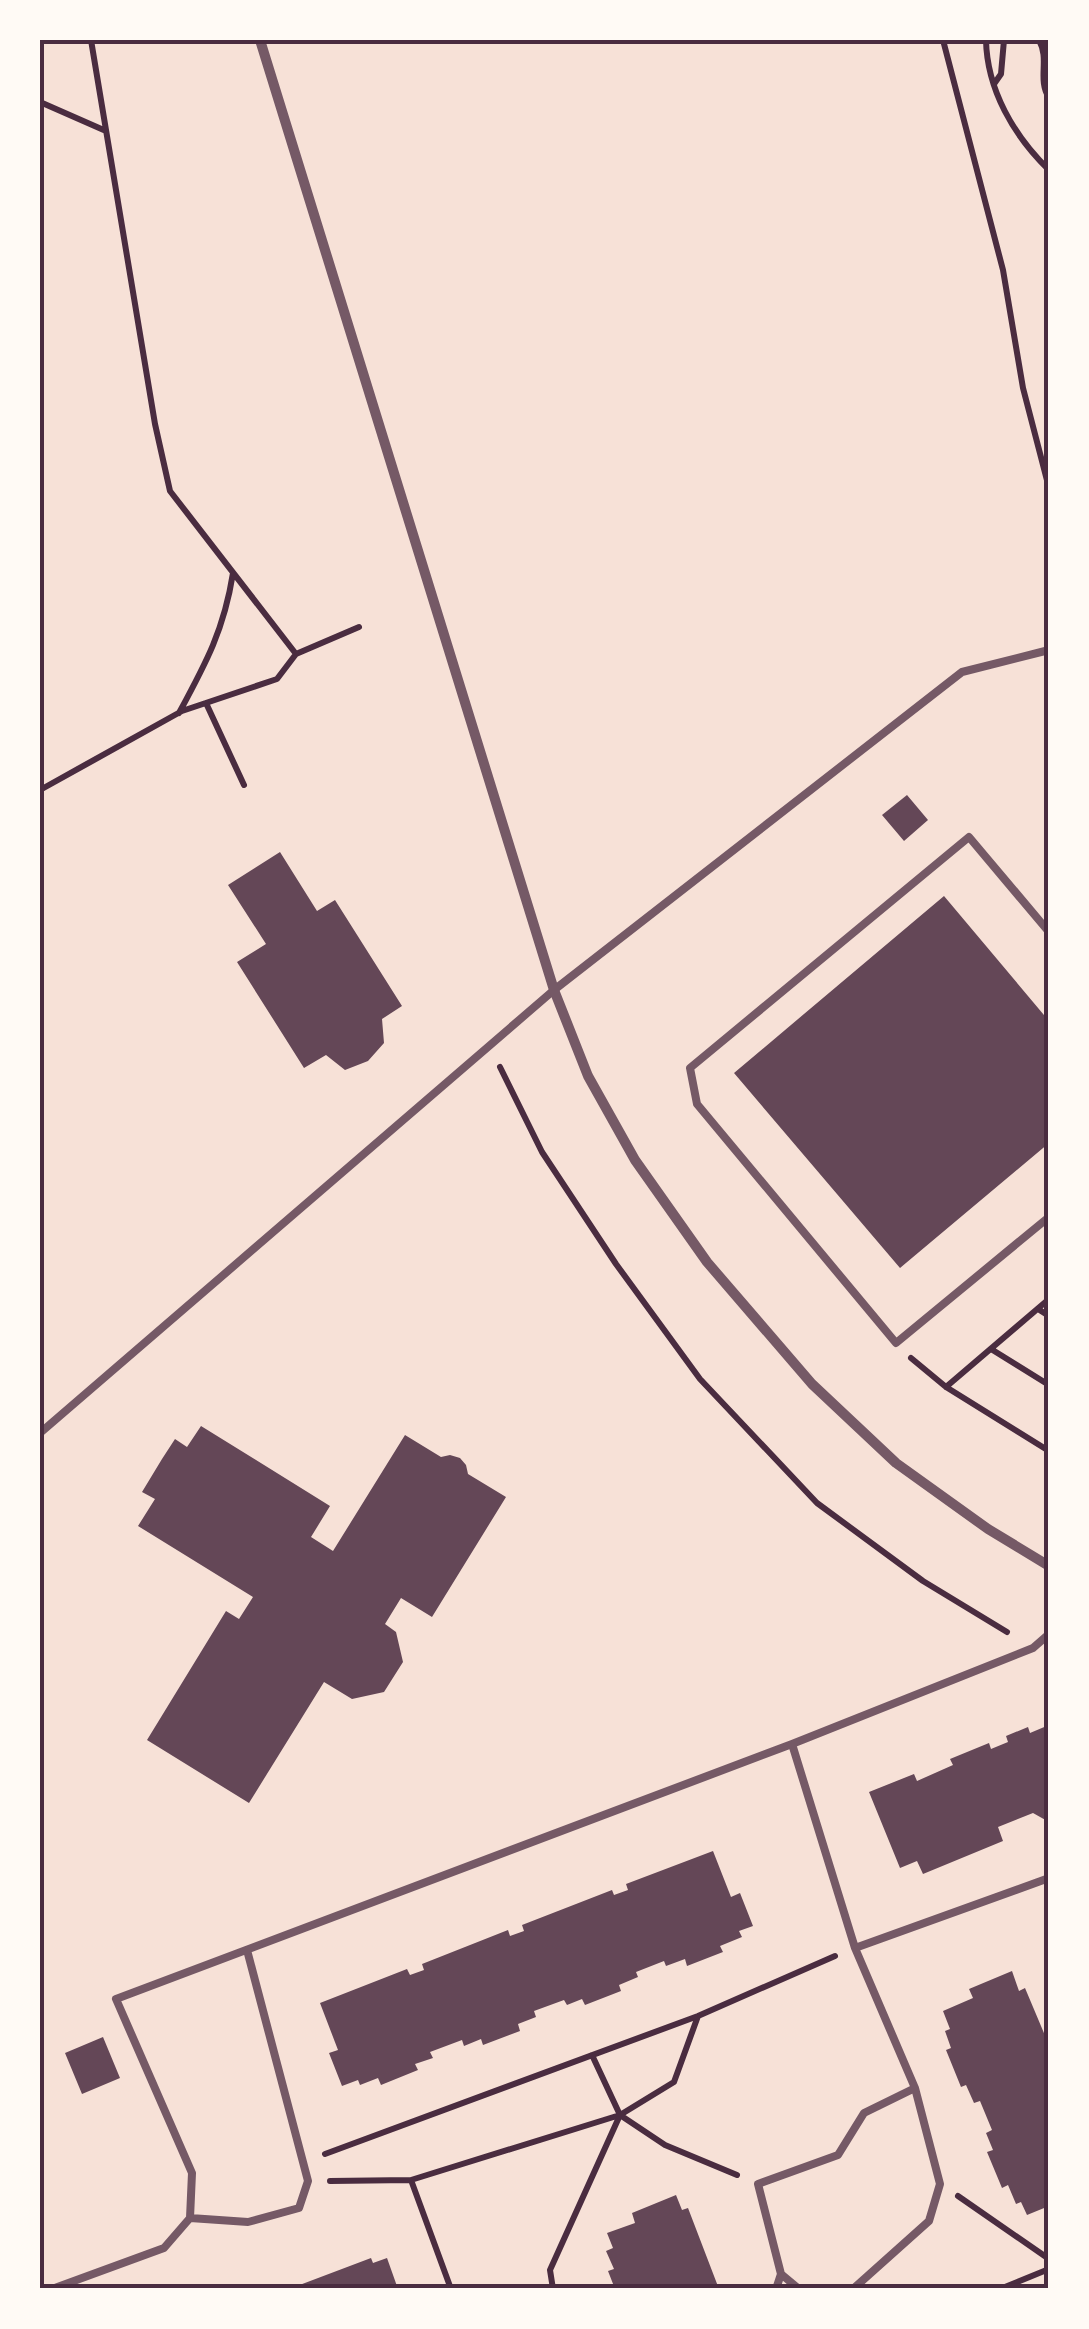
<svg xmlns="http://www.w3.org/2000/svg" width="1089" height="2329" font-family="Mulish,sans-serif">
  <style>
    .building { fill: #644757 }
    .lines { fill: none; stroke-linecap: round; stroke-linejoin: round }
    .path { stroke: #4a2c40; stroke-width: 6 }
    .service { stroke: #755966; stroke-width: 8 }
    .minor { stroke: #755966; stroke-width: 10 }
    .neatline { fill: none; stroke: #4a2c40; stroke-width: 4 }
  </style>
  <rect width="100%" height="100%" fill="#f7e1d7"/>
  <path class="building" d="M 907,795 L 928,820 L 904,841 L 882,815 Z
    M 280,852 L 317,911 L 335,900 L 402,1006 L 382,1019 L 384,1043 L 368,1061 L 345,1070 L 326,1055 L 304,1068 L 237,962 L 266,944 L 228,885 Z
    M 944,896 L 1049,1021 L 1049,1143 L 900,1268 L 734,1073 Z
    M 201,1426 L 330,1506 L 311,1537 L 333,1551 L 405,1435 L 441,1457 L 450,1455 L 460,1458 L 466,1465 L 468,1474 L 506,1497 L 432,1617 L 401,1598 L 385,1624 L 396,1632 L 403,1662 L 384,1692 L 352,1699 L 324,1682 L 249,1803 L 147,1740 L 226,1611 L 239,1619 L 253,1597 L 138,1526 L 155,1499 L 142,1492 L 162,1459 L 175,1439 L 187,1447 Z
    M 1049,1725 L 1049,1822 L 1033,1813 L 998,1827 L 1003,1841 L 923,1874 L 917,1861 L 900,1868 L 869,1792 L 914,1774 L 917,1781 L 953,1765 L 950,1759 L 989,1743 L 991,1749 L 1008,1742 L 1006,1736 L 1028,1727 L 1030,1733 Z
    M 713,1851 L 731,1897 L 740,1893 L 753,1926 L 739,1931 L 742,1937 L 720,1946 L 723,1952 L 687,1966 L 685,1959 L 666,1966 L 664,1961 L 636,1972 L 638,1977 L 619,1985 L 621,1991 L 585,2005 L 582,1999 L 567,2005 L 564,2000 L 534,2011 L 536,2017 L 518,2024 L 520,2031 L 483,2045 L 481,2039 L 464,2046 L 462,2040 L 430,2052 L 433,2058 L 415,2064 L 418,2070 L 381,2085 L 378,2078 L 360,2085 L 358,2080 L 342,2086 L 329,2053 L 338,2050 L 320,2003 L 407,1969 L 410,1975 L 424,1970 L 422,1964 L 508,1930 L 510,1936 L 524,1931 L 522,1925 L 612,1890 L 614,1895 L 628,1890 L 626,1884 Z
    M 1012,1971 L 1019,1991 L 1025,1988 L 1049,2045 L 1049,2206 L 1027,2215 L 1021,2202 L 1016,2204 L 1008,2185 L 1002,2188 L 987,2152 L 993,2150 L 986,2133 L 992,2130 L 980,2101 L 974,2103 L 966,2085 L 961,2087 L 946,2050 L 951,2048 L 945,2031 L 950,2029 L 943,2011 L 973,1998 L 969,1989 Z
    M 103,2037 L 120,2078 L 82,2094 L 65,2053 Z
    M 676,2195 L 682,2210 L 688,2208 L 719,2289 L 615,2289 L 608,2271 L 614,2269 L 606,2251 L 613,2248 L 607,2233 L 635,2223 L 632,2213 Z
    M 371,2258 L 373,2263 L 387,2258 L 398,2289 L 289,2289 Z"/>
  <g class="lines">
    <path class="path" d="M 91,40 L 155,424 L 170,491 L 296,654
      M 943,40 L 1003,270 L 1023,388 L 1049,488
      M 986,40 C 987,90 1014,136 1049,170
      M 1039,40 C 1050,60 1037,79 1049,98
      M 994,84 L 1001,74 L 1004,40
      M 40,102 L 106,131
      M 206,703 L 244,785
      M 179,713 C 206,663 224,630 233,573
      M 40,790 L 182,711 L 277,679 L 296,654 L 359,627
      M 500,1067 L 542,1152 L 616,1264 L 700,1379 L 817,1503 L 923,1581 L 1007,1632
      M 1038,1309 L 1049,1316
      M 991,1349 L 1049,1385
      M 911,1358 L 946,1387 L 1049,1451
      M 946,1387 L 1049,1299
      M 592,2055 L 620,2115 L 665,2145 L 737,2175
      M 325,2154 L 698,2016 L 835,1956
      M 411,2180 L 451,2289
      M 330,2181 L 411,2180 L 620,2115
      M 958,2196 L 1049,2259
      M 553,2289 L 550,2270 L 620,2115 L 674,2082 L 698,2016
      M 1000,2289 L 1049,2269"/>
    <path class="service" d="M 1049,932 L 969,837 L 690,1068 L 697,1104 L 896,1343 L 1049,1217
      M 40,1433 L 554,990 L 962,672 L 1049,650
      M 792,1744 L 855,1948 L 915,2088 L 940,2184 L 929,2221 L 853,2289
      M 855,1948 L 1049,1878
      M 190,2218 L 248,2222 L 299,2208 L 308,2181 L 247,1950
      M 52,2289 L 164,2248 L 190,2218 L 192,2173 L 116,1999 L 792,1744 L 1033,1648 L 1049,1634
      M 776,2289 L 781,2274
      M 799,2289 L 781,2274 L 758,2184 L 838,2155 L 864,2113 L 915,2088"/>
    <path class="minor" d="M 260,40 L 554,990 L 588,1076 L 635,1160 L 707,1262 L 812,1384 L 896,1463 L 988,1529 L 1049,1566"/>
  </g>
  <rect width="1089" height="2329" fill="none" stroke="#fffaf5" stroke-width="85"/>
  <rect x="42" y="42" width="1004" height="2244" class="neatline"/>
</svg>
